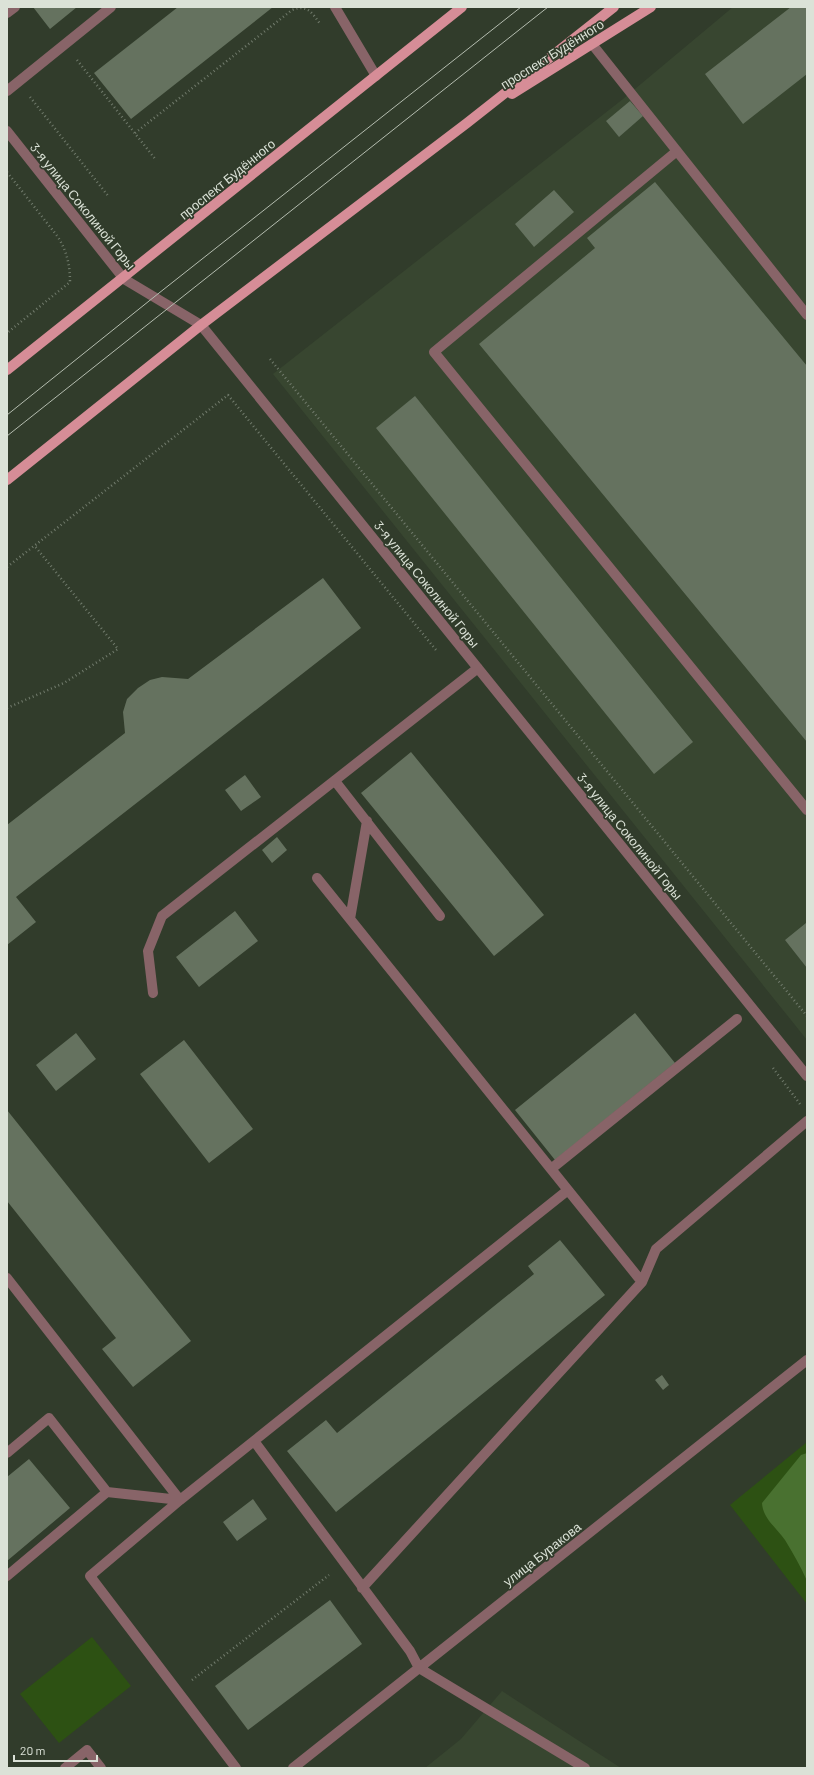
<svg xmlns="http://www.w3.org/2000/svg" width="814" height="1775" font-family="Barlow,sans-serif">
  <style>
    .built { fill: #384630 }
    .green { fill: #2d5113 }
    .forest { fill: #497130 }
    .building { fill: #65725f }
    .lines { fill: none; stroke-linecap: round; stroke-linejoin: round }
    .path { stroke: #727c6d; stroke-width: 2.5; stroke-dasharray: 1 3; stroke-linecap: butt }
    .minor { stroke: #886468; stroke-width: 10 }
    .major { stroke: #d68d97; stroke-width: 10 }
    .tram { stroke: #b4bcaf; stroke-width: 1 }
    .labels { text-anchor: middle; stroke-width: 3.5; stroke-linejoin: round; paint-order: stroke }
    .street-label { font-size: 13px; fill: #dbe2d7; stroke: #313c2b }
  </style>
  <rect width="100%" height="100%" fill="#313c2b"/>
  <path class="built" d="M 733,7 L 807,7 L 807,1040 L 273,374 L 623,99 Z
    M 502,1691 L 621,1768 L 425,1768 L 461,1739 Z"/>
  <path class="green" d="M 807,1442 L 807,1604 L 730,1505 Z
    M 92,1637 L 131,1686 L 59,1743 L 20,1694 Z"/>
  <path class="forest" d="M 807,1453 L 807,1581 C 801,1567 793,1553 785,1540 C 776,1527 763,1519 762,1503 L 801,1455 Z"/>
  <path class="building" d="M 33,7 L 77,7 L 50,29 Z
    M 178,7 L 273,7 L 131,119 L 94,73 Z
    M 791,7 L 807,7 L 807,74 L 743,124 L 705,74 Z
    M 630,101 L 643,116 L 619,137 L 606,121 Z
    M 655,182 L 807,366 L 807,742 L 479,344 L 595,248 L 587,238 Z
    M 554,190 L 574,212 L 534,247 L 515,224 Z
    M 415,396 L 693,742 L 654,774 L 376,428 Z
    M 323,578 L 361,628 L 16,897 L 36,922 L 7,945 L 7,825 L 125,733 L 123,712 L 127,699 L 138,688 L 150,680 L 162,677 L 188,679 Z
    M 411,752 L 544,915 L 494,956 L 361,793 Z
    M 245,775 L 261,797 L 241,811 L 225,790 Z
    M 277,837 L 287,850 L 272,863 L 262,850 Z
    M 235,911 L 258,941 L 199,987 L 176,957 Z
    M 806,923 L 807,924 L 807,968 L 785,940 Z
    M 635,1013 L 675,1063 L 555,1160 L 515,1110 Z
    M 76,1033 L 96,1059 L 56,1091 L 36,1065 Z
    M 184,1040 L 253,1129 L 209,1163 L 140,1074 Z
    M 7,1110 L 191,1341 L 133,1387 L 102,1349 L 116,1338 L 7,1201 Z
    M 560,1240 L 605,1295 L 336,1512 L 287,1451 L 326,1420 L 337,1433 L 534,1274 L 528,1266 Z
    M 662,1375 L 669,1385 L 663,1390 L 655,1380 Z
    M 29,1459 L 70,1508 L 7,1561 L 7,1477 Z
    M 253,1499 L 267,1519 L 237,1541 L 223,1522 Z
    M 330,1600 L 362,1644 L 248,1730 L 215,1686 Z"/>
  <g class="lines">
    <path class="path" d="M 77,60 L 156,160
      M 30,97 L 109,197
      M 135,133 L 292,10 C 308,4 312,13 321,25
      M 7,172 L 58,237 C 67,252 70,265 70,282 L 7,333
      M 270,359 L 807,1016
      M 7,567 L 228,395 L 436,650
      M 7,708 L 64,683 L 118,649 L 34,545
      M 773,1068 L 800,1104
      M 192,1680 L 329,1575"/>
    <path class="minor" d="M 335,7 L 376,76
      M 7,13 L 15,7
      M 592,44 L 807,315
      M 7,91 L 111,7
      M 7,131 L 124,279 L 201,325 L 807,1076
      M 677,151 L 434,352 L 807,810
      M 335,781 L 440,916
      M 317,878 L 551,1169
      M 350,919 L 367,821
      M 153,993 L 148,951 L 162,916 L 478,668
      M 7,1278 L 180,1500 L 90,1576 L 236,1768
      M 642,1282 L 551,1169 L 737,1019
      M 254,1441 L 410,1651 L 419,1668 L 585,1768
      M 7,1453 L 49,1418 L 107,1492
      M 7,1576 L 107,1492 L 180,1500 L 568,1190
      M 362,1588 L 642,1282 L 656,1249 L 807,1121
      M 65,1768 L 87,1750 L 101,1768
      M 293,1768 L 807,1360"/>
    <path class="major" d="M 512,94 L 651,7
      M 7,370 L 462,7
      M 7,480 L 201,325 L 467,123 L 614,7"/>
    <path class="tram" d="M 7,415 L 154,297 L 521,7
      M 7,436 L 548,7"/>
  </g>
  <g class="labels">
    <g class="street-label">
      <text transform="translate(552 54) rotate(-32)" y="5">проспект Будённого</text>
      <text transform="translate(227 179) rotate(-39)" y="5">проспект Будённого</text>
      <text transform="translate(83 206) rotate(51)" y="5">3-я улица Соколиной Горы</text>
      <text transform="translate(427 584) rotate(51)" y="5">3-я улица Соколиной Горы</text>
      <text transform="translate(630 836) rotate(51)" y="5">3-я улица Соколиной Горы</text>
      <text transform="translate(542 1554) rotate(-38)" y="5">улица Буракова</text>
    </g>
  </g>
  <rect width="814" height="1775" fill="none" stroke="#dbe2d7" stroke-width="16"/>
  <path d="M14 1755v6h83v-6" fill="none" stroke="#dbe2d7" stroke-width="2"/>
  <text x="20" y="1755" font-size="12" fill="#dbe2d7" stroke="#313c2b" stroke-width="3" paint-order="stroke">20 m</text>
</svg>
